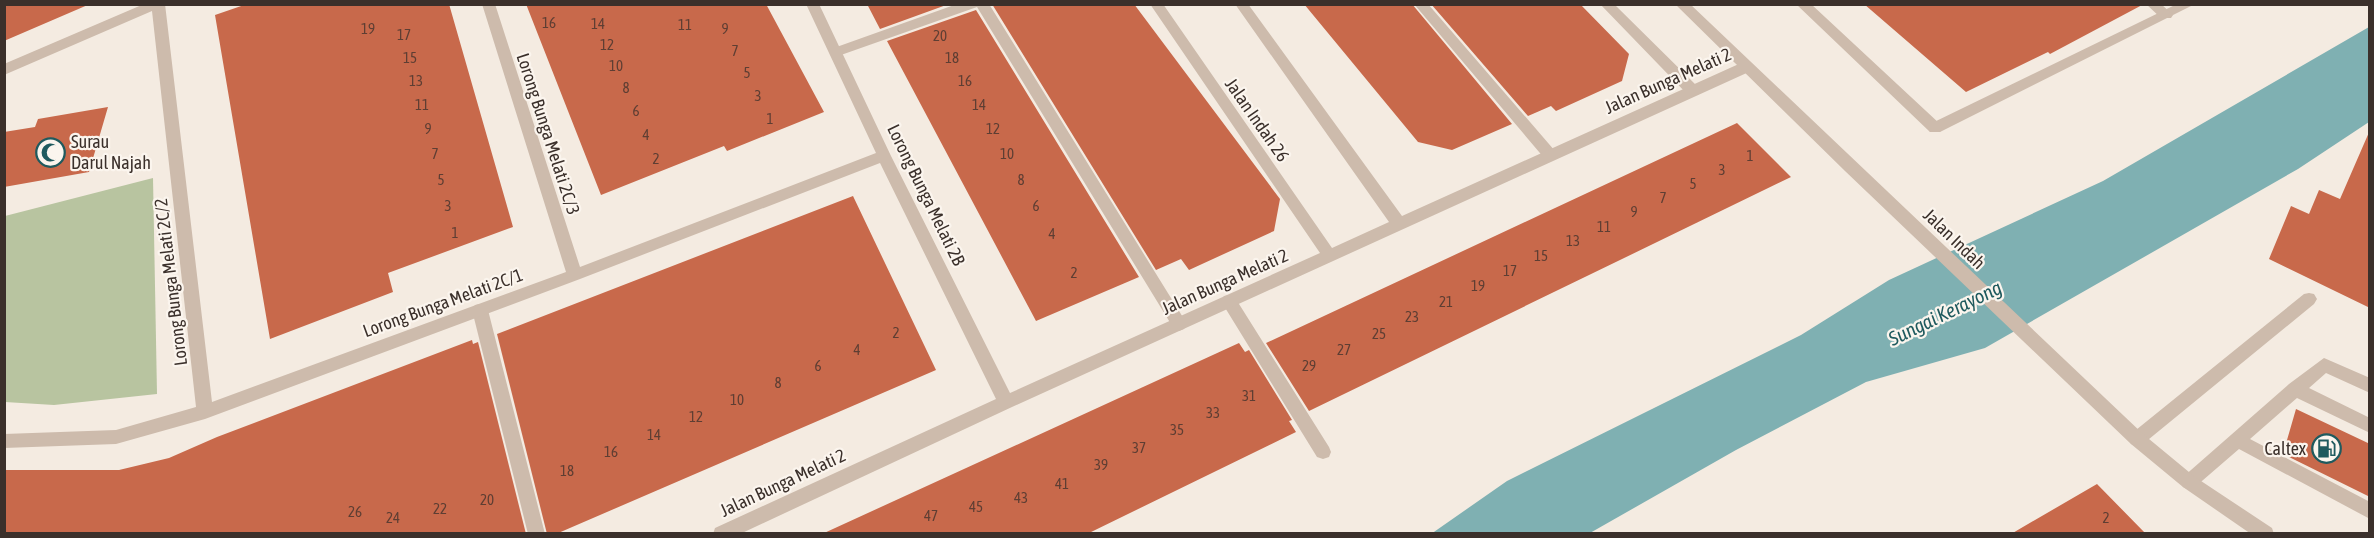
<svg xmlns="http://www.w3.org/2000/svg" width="2374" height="538" font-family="'Asap Condensed',sans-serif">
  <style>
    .green { fill: #b8c4a0 }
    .water { fill: #7fb0b2 }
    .building { fill: #c8694b }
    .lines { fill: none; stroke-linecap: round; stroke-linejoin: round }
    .service { fill: #cdbbac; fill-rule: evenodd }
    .minor { fill: #cdbbac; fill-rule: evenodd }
    .tertiary { fill: #cdbbac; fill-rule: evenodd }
    .labels { text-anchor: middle; stroke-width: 4.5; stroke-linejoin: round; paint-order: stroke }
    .number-label { font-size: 15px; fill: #5e3e33 }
    .street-label { font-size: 18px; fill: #3b302b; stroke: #fbf5ee }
    .poi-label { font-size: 18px; fill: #3b302b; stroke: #fbf5ee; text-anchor: start }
    .water-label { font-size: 20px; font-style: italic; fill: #1f5a5e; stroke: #fbf5ee }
  </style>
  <rect width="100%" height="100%" fill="#f4ebe1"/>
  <path class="green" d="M 153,178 L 157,394 L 54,405 L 5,402 L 5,216 Z"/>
  <path class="water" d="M 2369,27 L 2369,122 L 2298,169 L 1985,348 L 1866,382 L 1736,450 L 1590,533 L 1431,534 L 1507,481 L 1801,335 L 1889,280 L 2103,181 Z"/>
  <path class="building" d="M 4,4 L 90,4 L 4,41 Z
    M 247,4 L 449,4 L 513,227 L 388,273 L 393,292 L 270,339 L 215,15 Z
    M 526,4 L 766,4 L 824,112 L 727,151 L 724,146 L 601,195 Z
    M 867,4 L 949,4 L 880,29 Z
    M 992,4 L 1134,4 L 1280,199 L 1274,231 L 1189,270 L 1181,259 L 1156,270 Z
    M 1304,4 L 1412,4 L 1512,124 L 1452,150 L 1418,142 Z
    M 1431,4 L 1580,4 L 1629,54 L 1622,81 L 1556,111 L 1551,106 L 1528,116 Z
    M 1864,4 L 2144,4 L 2050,54 L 2048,52 L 1966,92 Z
    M 976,10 L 1139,277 L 1036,321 L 887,41 Z
    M 108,107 L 89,172 L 4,187 L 4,132 L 35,127 L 38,119 Z
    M 1737,123 L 1791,177 L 1309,411 L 1266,343 Z
    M 2370,130 L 2370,308 L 2269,259 L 2291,206 L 2309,214 L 2319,190 L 2340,199 Z
    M 853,196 L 936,370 L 556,534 L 547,534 L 497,334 Z
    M 472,340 L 473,344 L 478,342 L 526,534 L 4,534 L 4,470 L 119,470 L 169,458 L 217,437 Z
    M 1239,343 L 1245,352 L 1249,350 L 1292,420 L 1289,421 L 1296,432 L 1087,534 L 822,534 Z
    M 2296,409 L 2370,444 L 2370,497 L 2283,454 Z
    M 2097,484 L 2146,534 L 2011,534 L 2066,502 Z"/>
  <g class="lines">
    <path class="service" d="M 957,4 L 989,4 L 1184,319 L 1187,324 L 1184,329 L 1179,331 L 1174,329 L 977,7 L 841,55 L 831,55 L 829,52 L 831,49 Z
      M 1414,4 L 1428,4 L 1555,151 L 1557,155 L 1555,159 L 1545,159 Z
      M 1600,4 L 1614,4 L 1698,87 L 1700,91 L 1698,95 L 1688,95 Z
      M 2177,4 L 2195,4 L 1940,132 L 1930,132 L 1928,128 L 1930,124 Z
      M 2309,293 L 2314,294 L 2317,299 L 2314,304 L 2143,444 L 2137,446 L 2131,444 L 2129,439 L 2131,434 L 2304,294 Z
      M 1229,295 L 1234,296 L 1329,447 L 1331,452 L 1329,457 L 1323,459 L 1317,457 L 1224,306 L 1221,301 L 1224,296 Z
      M 480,304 L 485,305 L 488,310 L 545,534 L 528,534 L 472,310 L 475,305 Z
      M 2324,358 L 2370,378 L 2370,393 L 2326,373 L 2309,388 L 2370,418 L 2370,433 L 2297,398 L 2250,439 L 2370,502 L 2370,519 L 2239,449 L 2195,487 L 2189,490 L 2183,487 L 2181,482 L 2183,477 L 2289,384 Z"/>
    <path class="minor" d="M 144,4 L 165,4 L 212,402 L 566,272 L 482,4 L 495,4 L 580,267 L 876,153 L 806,4 L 819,4 L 891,156 L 1010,393 L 1320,253 L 1150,4 L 1163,4 L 1332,248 L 1389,222 L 1235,4 L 1248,4 L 1402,216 L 1741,63 L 1746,62 L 1753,67 L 1751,71 L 1012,407 L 740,534 L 713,534 L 715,528 L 996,399 L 880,163 L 580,279 L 205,419 L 116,444 L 4,448 L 4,434 L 116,430 L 196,407 L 152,11 L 4,75 L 4,64 Z
      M 1796,4 L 1811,4 L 1940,124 L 1942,128 L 1940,132 L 1930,132 Z
      M 2146,4 L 2161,4 L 2173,15 L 2171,18 L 2161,18 Z"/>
    <path class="tertiary" d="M 1675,4 L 1690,4 L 2143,434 L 2195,477 L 2272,528 L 2274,534 L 2251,534 L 2183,487 L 2131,444 L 1845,171 Z"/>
  </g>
  <defs>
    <symbol id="mosque-ring" viewBox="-11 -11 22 22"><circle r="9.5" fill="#fbf5ee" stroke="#1f5a5e" stroke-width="1.5"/><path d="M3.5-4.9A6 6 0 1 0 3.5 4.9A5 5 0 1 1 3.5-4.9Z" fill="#1f5a5e"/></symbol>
    <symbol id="fuel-ring" viewBox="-11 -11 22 22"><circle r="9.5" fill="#fbf5ee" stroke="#1f5a5e" stroke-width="1.5"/><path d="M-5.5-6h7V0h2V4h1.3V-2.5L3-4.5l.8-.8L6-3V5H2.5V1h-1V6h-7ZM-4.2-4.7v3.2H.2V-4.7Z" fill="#1f5a5e"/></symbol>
  </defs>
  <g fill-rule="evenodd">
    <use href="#mosque-ring" x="34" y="136" width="33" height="33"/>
    <use href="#fuel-ring" x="2310" y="432" width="33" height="33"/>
  </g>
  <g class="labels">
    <g class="number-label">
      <text x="549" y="28">16</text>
      <text x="598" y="29">14</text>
      <text x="685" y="30">11</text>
      <text x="368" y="34">19</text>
      <text x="725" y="34">9</text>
      <text x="404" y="40">17</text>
      <text x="940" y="41">20</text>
      <text x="607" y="50">12</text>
      <text x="735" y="56">7</text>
      <text x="410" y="63">15</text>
      <text x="952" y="63">18</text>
      <text x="616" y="71">10</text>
      <text x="747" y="78">5</text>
      <text x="416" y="86">13</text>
      <text x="965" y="86">16</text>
      <text x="626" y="93">8</text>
      <text x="758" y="101">3</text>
      <text x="422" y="110">11</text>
      <text x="979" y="110">14</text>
      <text x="636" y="116">6</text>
      <text x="770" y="124">1</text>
      <text x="428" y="134">9</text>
      <text x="993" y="134">12</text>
      <text x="646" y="140">4</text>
      <text x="435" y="159">7</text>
      <text x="1007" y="159">10</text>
      <text x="1750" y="161">1</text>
      <text x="656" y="164">2</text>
      <text x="1722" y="175">3</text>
      <text x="441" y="185">5</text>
      <text x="1021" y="185">8</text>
      <text x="1693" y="189">5</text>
      <text x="1663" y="203">7</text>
      <text x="448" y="211">3</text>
      <text x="1036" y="211">6</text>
      <text x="1634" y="217">9</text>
      <text x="1604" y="232">11</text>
      <text x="455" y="238">1</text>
      <text x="1052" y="239">4</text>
      <text x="1573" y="246">13</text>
      <text x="1541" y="261">15</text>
      <text x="1510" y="276">17</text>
      <text x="1074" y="278">2</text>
      <text x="1478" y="291">19</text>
      <text x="1446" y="307">21</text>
      <text x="1412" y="322">23</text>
      <text x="896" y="338">2</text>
      <text x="1379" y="339">25</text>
      <text x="857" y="355">4</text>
      <text x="1344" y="355">27</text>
      <text x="818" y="371">6</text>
      <text x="1309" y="371">29</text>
      <text x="778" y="388">8</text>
      <text x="1249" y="401">31</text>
      <text x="737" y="405">10</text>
      <text x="1213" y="418">33</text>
      <text x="696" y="422">12</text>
      <text x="1177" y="435">35</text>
      <text x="654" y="440">14</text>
      <text x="1139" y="453">37</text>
      <text x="611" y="457">16</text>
      <text x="1101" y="470">39</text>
      <text x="567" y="476">18</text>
      <text x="1062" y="489">41</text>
      <text x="1021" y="503">43</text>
      <text x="487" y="505">20</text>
      <text x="976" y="512">45</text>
      <text x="440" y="514">22</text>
      <text x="355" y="517">26</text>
      <text x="931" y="521">47</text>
      <text x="393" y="523">24</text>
      <text x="2106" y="523">2</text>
    </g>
    <g class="street-label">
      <text transform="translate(1668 81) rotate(-24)" y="6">Jalan Bunga Melati 2</text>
      <text transform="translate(1257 120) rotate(55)" y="6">Jalan Indah 26</text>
      <text transform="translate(548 134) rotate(72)" y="6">Lorong Bunga Melati 2C/3</text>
      <text transform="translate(926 195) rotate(64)" y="6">Lorong Bunga Melati 2B</text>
      <text transform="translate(1954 239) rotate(44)" y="6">Jalan Indah</text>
      <text transform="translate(171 282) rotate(-97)" y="6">Lorong Bunga Melati 2C/2</text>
      <text transform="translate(1225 282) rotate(-24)" y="6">Jalan Bunga Melati 2</text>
      <text transform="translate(443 303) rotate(-20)" y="6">Lorong Bunga Melati 2C/1</text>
      <text transform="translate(783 483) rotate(-25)" y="6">Jalan Bunga Melati 2</text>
    </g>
    <g class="poi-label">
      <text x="71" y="148">Surau<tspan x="71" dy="21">Darul Najah</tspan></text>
      <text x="2306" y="455" text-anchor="end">Caltex</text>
    </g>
    <g class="water-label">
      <text transform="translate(1945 313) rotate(-26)" y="7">Sungai Kerayong</text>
    </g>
  </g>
  <rect width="2374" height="538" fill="none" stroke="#3b302b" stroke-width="12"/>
</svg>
